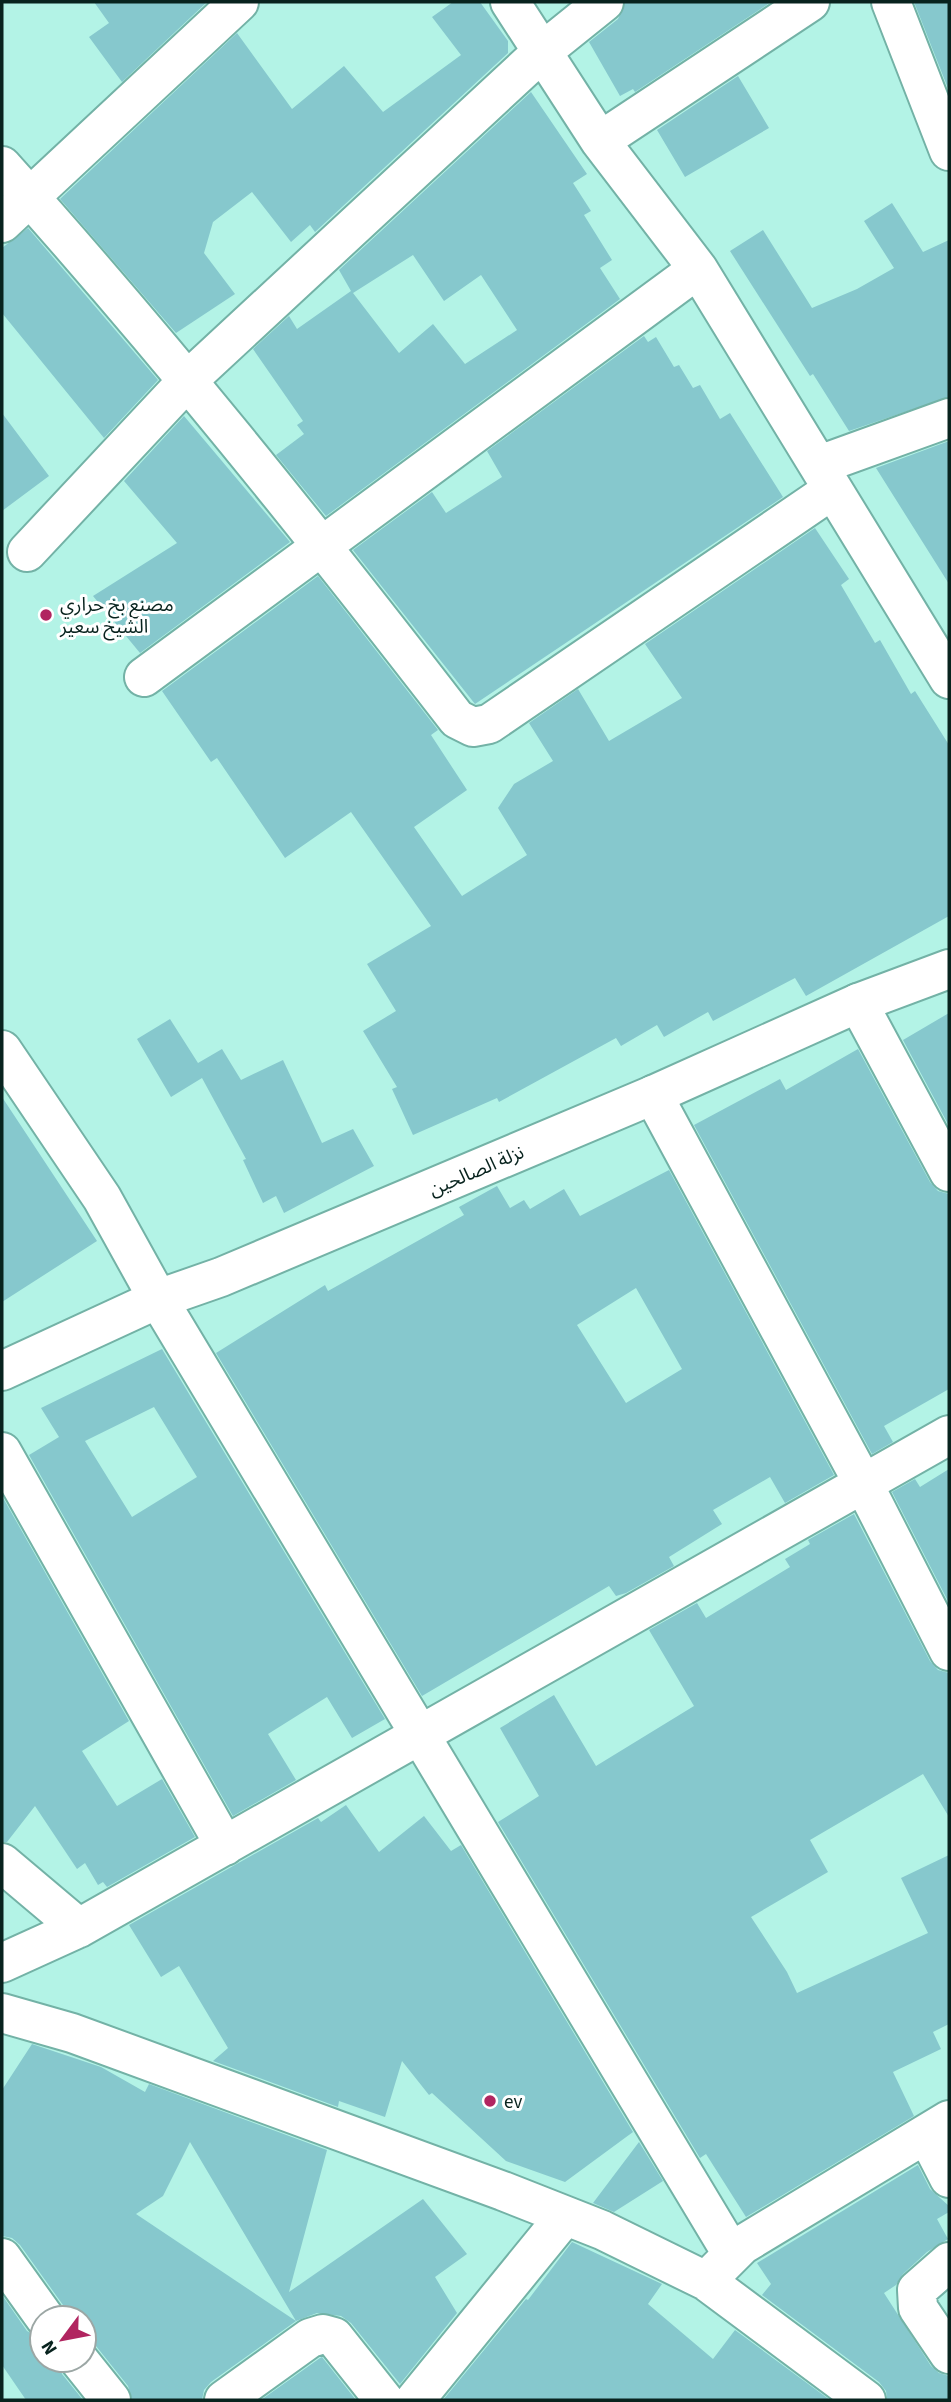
<svg xmlns="http://www.w3.org/2000/svg" width="951" height="2402" font-family="'Source Sans 3','Noto Sans Arabic',sans-serif">
  <style>
    .building { fill: #86c8cd; fill-rule: evenodd }
    .lines { fill: none; stroke-linecap: round; stroke-linejoin: round }
    .minor-casing { stroke: #73b2a6; stroke-width: 42 }
    .primary-casing { stroke: #73b2a6; stroke-width: 42 }
    .minor { stroke: #fff; stroke-width: 38 }
    .primary { stroke: #fff; stroke-width: 38 }
    .poi-dot { fill: #b12560; stroke: #fff; stroke-width: 2.5 }
    .labels { text-anchor: middle; stroke-width: 6; stroke-linejoin: round; paint-order: stroke }
    .poi-label { font-size: 19px; fill: #08231e; stroke: #fff; text-anchor: start }
    .street-label { font-size: 19px; fill: #08231e; stroke: #fff }
  </style>
  <rect width="100%" height="100%" fill="#b3f3e6"/>
  <path class="building" d="M 94,2 L 207,2 L 122,82 L 89,37 L 109,23 Z
    M 453,2 L 480,2 L 508,41 L 508,53 L 315,232 L 310,225 L 291,242 L 252,192 L 213,222 L 204,253 L 235,294 L 176,333 L 60,199 L 237,33 L 292,109 L 344,66 L 383,112 L 461,55 L 432,17 Z
    M 625,2 L 771,2 L 635,92 L 633,89 L 620,96 L 589,42 L 618,19 Z
    M 914,2 L 949,2 L 949,91 Z
    M 738,76 L 769,128 L 685,177 L 657,130 Z
    M 531,92 L 587,174 L 573,183 L 591,211 L 584,215 L 612,260 L 600,268 L 620,299 L 326,516 L 276,455 L 304,434 L 297,425 L 303,421 L 253,349 L 289,316 L 297,329 L 351,291 L 339,270 ZM 413,255 L 444,301 L 481,275 L 517,330 L 465,364 L 433,324 L 399,353 L 353,293 Z
    M 892,203 L 923,252 L 949,240 L 949,397 L 849,431 L 813,374 L 810,376 L 730,251 L 763,230 L 812,308 L 857,289 L 894,268 L 864,221 Z
    M 28,228 L 158,380 L 104,438 L 2,313 L 2,248 Z
    M 644,336 L 648,342 L 656,337 L 674,367 L 679,365 L 693,388 L 700,385 L 720,419 L 730,413 L 783,497 L 475,704 L 353,550 L 432,492 L 446,513 L 502,477 L 487,451 Z
    M 2,413 L 49,476 L 2,511 Z
    M 184,416 L 290,542 L 140,653 L 93,596 L 177,543 L 124,481 Z
    M 949,441 L 949,584 L 876,468 Z
    M 815,528 L 849,579 L 841,585 L 875,643 L 880,640 L 911,694 L 915,691 L 949,745 L 949,916 L 806,996 L 795,978 L 713,1021 L 708,1012 L 664,1037 L 657,1025 L 621,1046 L 616,1038 L 499,1102 L 497,1098 L 413,1135 L 392,1089 L 397,1087 L 363,1031 L 396,1011 L 367,964 L 431,926 L 351,812 L 285,858 L 217,758 L 211,762 L 162,691 L 318,576 L 438,730 L 431,735 L 467,790 L 414,827 L 462,896 L 527,855 L 498,808 L 514,784 L 553,761 L 529,723 L 578,689 L 609,741 L 682,698 L 645,644 Z
    M 949,1013 L 949,1126 L 903,1040 Z
    M 170,1019 L 198,1063 L 222,1049 L 241,1080 L 283,1060 L 322,1143 L 353,1129 L 374,1166 L 284,1213 L 276,1196 L 263,1203 L 243,1160 L 246,1159 L 202,1078 L 171,1097 L 137,1039 Z
    M 858,1049 L 930,1182 L 938,1191 L 949,1194 L 949,1389 L 884,1426 L 893,1442 L 872,1454 L 694,1125 L 780,1079 L 786,1090 Z
    M 2,1097 L 97,1241 L 2,1302 Z
    M 669,1170 L 834,1475 L 785,1503 L 770,1477 L 713,1510 L 722,1524 L 669,1557 L 674,1566 L 626,1593 L 616,1596 L 609,1586 L 422,1696 L 216,1353 L 325,1285 L 328,1291 L 464,1215 L 459,1207 L 497,1186 L 510,1208 L 524,1200 L 530,1209 L 564,1189 L 580,1216 ZM 636,1288 L 682,1369 L 626,1403 L 577,1325 Z
    M 162,1349 L 385,1719 L 352,1738 L 327,1697 L 268,1734 L 296,1780 L 233,1816 L 29,1455 L 59,1437 L 41,1408 ZM 154,1407 L 197,1477 L 132,1517 L 85,1441 Z
    M 949,1469 L 949,1603 L 892,1492 L 915,1479 L 920,1487 Z
    M 2,1496 L 129,1721 L 82,1751 L 117,1806 L 162,1779 L 195,1837 L 107,1887 L 103,1882 L 98,1885 L 85,1863 L 77,1869 L 35,1806 L 7,1842 L 2,1842 Z
    M 854,1514 L 930,1661 L 938,1670 L 949,1673 L 949,1817 L 923,1774 L 810,1840 L 828,1872 L 751,1917 L 787,1972 L 797,1993 L 928,1933 L 901,1878 L 949,1855 L 949,2024 L 933,2032 L 941,2049 L 893,2072 L 914,2116 L 746,2217 L 706,2154 L 700,2158 L 498,1822 L 539,1796 L 500,1728 L 554,1695 L 596,1766 L 694,1706 L 649,1630 L 697,1603 L 706,1618 L 790,1567 L 785,1559 L 810,1544 L 808,1540 Z
    M 346,1805 L 379,1852 L 424,1816 L 451,1851 L 461,1845 L 633,2132 L 565,2182 L 506,2161 L 432,2093 L 429,2095 L 402,2061 L 385,2117 L 339,2101 L 338,2107 L 213,2061 L 228,2048 L 179,1966 L 161,1977 L 129,1925 L 318,1818 L 321,1822 Z
    M 32,2044 L 101,2067 L 145,2092 L 149,2084 L 327,2150 L 289,2292 L 423,2199 L 467,2254 L 435,2277 L 457,2313 L 400,2384 L 351,2323 L 341,2316 L 317,2313 L 296,2321 L 190,2142 L 163,2196 L 136,2214 L 296,2321 L 211,2382 L 204,2390 L 202,2400 L 132,2400 L 128,2386 L 96,2346 L 84,2339 L 84,2318 L 66,2318 L 63,2305 L 20,2245 L 12,2238 L 2,2236 L 2,2090 Z
    M 639,2142 L 663,2181 L 614,2212 L 593,2203 Z
    M 918,2165 L 930,2189 L 949,2206 L 949,2212 L 937,2219 L 948,2239 L 927,2252 L 903,2274 L 896,2285 L 884,2293 L 931,2366 L 939,2373 L 949,2376 L 949,2400 L 887,2400 L 886,2391 L 879,2382 L 762,2295 L 771,2284 L 757,2263 Z
    M 572,2242 L 662,2284 L 648,2304 L 713,2359 L 735,2330 L 830,2400 L 443,2400 L 526,2299 L 528,2300 Z
    M 2,2295 L 27,2331 L 42,2339 L 42,2360 L 58,2360 L 62,2374 L 83,2400 L 26,2400 L 2,2365 Z
    M 322,2357 L 356,2400 L 261,2400 L 320,2358 Z"/>
  <g class="lines">
    <defs>
      <path id="minor" d="M 510,2 L 600,141 L 698,269 L 949,679
        M 891,2 L 949,151
        M 600,141 L 810,2
        M 2,166 C 162,344 311,530 457,719 L 473,727 L 489,724 L 832,490
        M 2,223 L 239,2
        M 819,465 L 949,418
        M 27,552 L 188,380 L 543,51 L 604,2
        M 144,677 L 698,269
        M 858,1003 L 949,1172
        M 2,1050 L 102,1198 L 158,1299 L 732,2254
        M 653,1095 L 863,1483 L 949,1651
        M 2,1452 L 225,1846
        M 2,1863 L 79,1928
        M 2,1963 L 79,1928 L 949,1435
        M 2,2013 L 72,2033 L 503,2191 L 602,2230 L 706,2281 L 866,2400
        M 927,2135 L 949,2178
        M 2,2258 L 45,2318
        M 949,2262 L 917,2290 L 918,2308 L 949,2354
        M 714,2273 L 742,2245 L 949,2120
        M 79,2360 L 111,2400
        M 224,2400 L 310,2338 L 323,2334 L 334,2337 L 384,2400
        M 415,2400 L 565,2216"/>
      <path id="primary" d="M 2,1371 L 158,1299 L 221,1277 L 653,1095 L 858,1003 L 949,969"/>
    </defs>
    <use href="#minor" class="minor-casing"/>
    <use href="#primary" class="primary-casing"/>
    <use href="#minor" class="minor"/>
    <use href="#primary" class="primary"/>
  </g>
  <g class="poi-dot">
    <circle cx="46" cy="615" r="7"/>
    <circle cx="490" cy="2101" r="7"/>
  </g>
  <g class="labels">
    <g class="poi-label">
      <text x="60" y="611">مصنع بخ حراري<tspan x="60" dy="22">الشيخ سعير</tspan></text>
      <text x="504" y="2108">ev</text>
    </g>
    <g class="street-label">
      <text transform="translate(476 1170) rotate(-23)" y="7">نزلة الصالحين</text>
    </g>
  </g>
  <rect width="951" height="2402" fill="none" stroke="#08231e" stroke-width="7"/>
  <g transform="translate(63 2339) rotate(238)"><circle r="33" fill="#ffffff" stroke="#9ca7a5" stroke-width="2"/>
  <path d="M0-5L12 26L0 18L-12 26Z" fill="#b12560"/>
  <text y="-10" font-size="19" font-weight="bold" text-anchor="middle" fill="#08231e">N</text>
  </g>
</svg>
